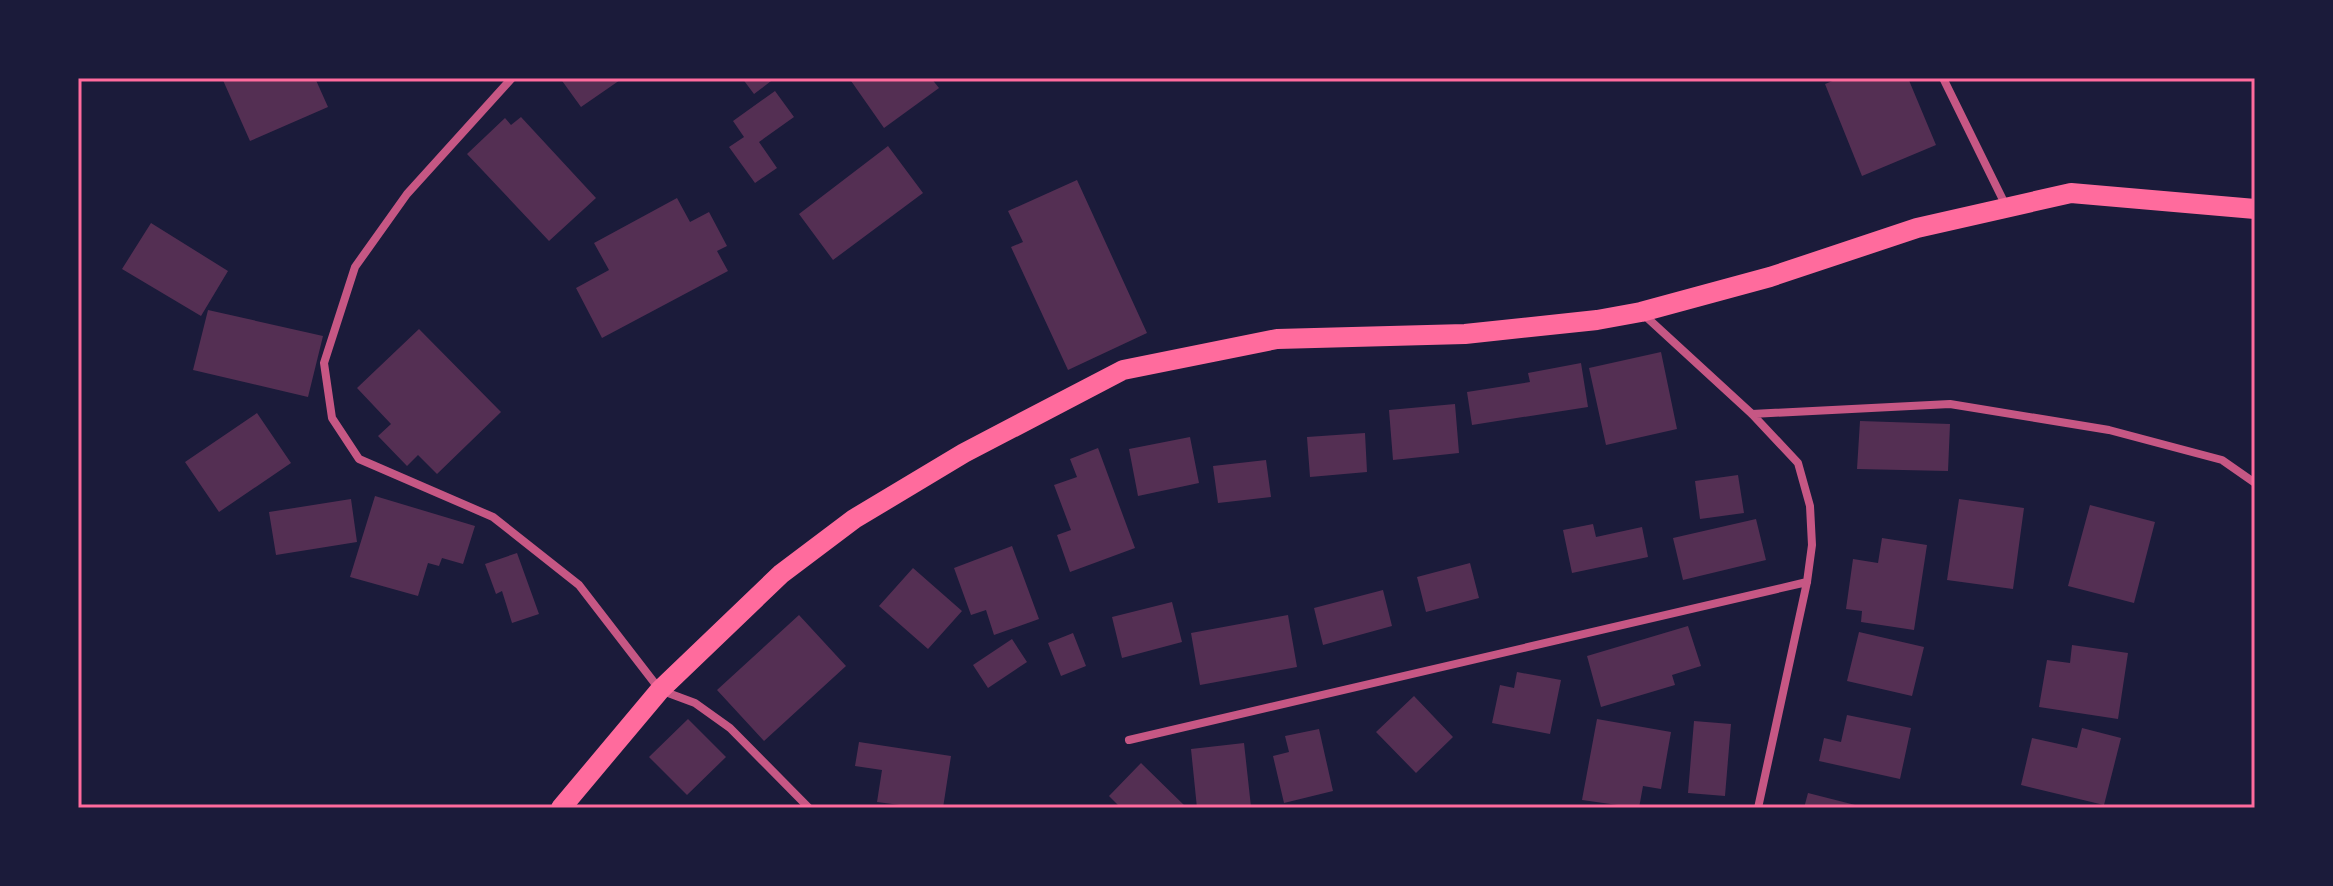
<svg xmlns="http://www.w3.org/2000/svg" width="2333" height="886" font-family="Commissioner,sans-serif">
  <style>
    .building { fill: #542f53 }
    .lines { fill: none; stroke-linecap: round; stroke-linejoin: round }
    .minor { stroke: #c65784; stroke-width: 8 }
    .primary { stroke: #ff6b9d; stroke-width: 20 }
    .neatline { fill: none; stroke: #ff6b9d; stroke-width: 3 }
  </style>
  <rect width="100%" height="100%" fill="#1b1b3a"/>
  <path class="building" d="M 222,78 L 315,78 L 328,107 L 250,141 Z
    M 560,78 L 623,78 L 581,107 Z
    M 742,78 L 775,78 L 754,94 Z
    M 849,78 L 931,78 L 939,88 L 884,128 Z
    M 1840,78 L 1908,78 L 1936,145 L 1862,176 L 1825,84 Z
    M 775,91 L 794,117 L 759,142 L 777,168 L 755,183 L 729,147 L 744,137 L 733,121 Z
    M 521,117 L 596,198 L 549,241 L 467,154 L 505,118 L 511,125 Z
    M 888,146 L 923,193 L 833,260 L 799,214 Z
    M 1077,180 L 1147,333 L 1068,370 L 1011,247 L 1023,242 L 1008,211 Z
    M 677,198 L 690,222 L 709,212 L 727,246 L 717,251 L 728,271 L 602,338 L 576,288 L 609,270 L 594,243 Z
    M 151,223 L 228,271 L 201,316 L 122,269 Z
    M 208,310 L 323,336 L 308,397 L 193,370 Z
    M 419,329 L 501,412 L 437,474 L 418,455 L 407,466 L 378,436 L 391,424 L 357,388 Z
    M 1661,352 L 1677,429 L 1606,445 L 1589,368 Z
    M 1581,363 L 1588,407 L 1472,425 L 1467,392 L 1530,382 L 1528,373 Z
    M 1455,404 L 1459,453 L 1393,460 L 1389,410 Z
    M 257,413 L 291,463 L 219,512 L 185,462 Z
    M 1860,421 L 1950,424 L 1948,471 L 1857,469 Z
    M 1365,433 L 1367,472 L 1310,477 L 1307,437 Z
    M 1190,437 L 1199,483 L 1138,496 L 1129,449 Z
    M 1098,448 L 1135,548 L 1070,572 L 1057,535 L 1071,530 L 1054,485 L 1077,477 L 1070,459 Z
    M 1266,460 L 1271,497 L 1218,503 L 1213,466 Z
    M 1738,475 L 1744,513 L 1700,519 L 1695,481 Z
    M 375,496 L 475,526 L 463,564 L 442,558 L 439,566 L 428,563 L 418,596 L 350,577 Z
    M 351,499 L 357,542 L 276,555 L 269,512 Z
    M 1959,499 L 2024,508 L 2013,589 L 1947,580 Z
    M 2090,505 L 2155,522 L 2134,603 L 2068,586 Z
    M 1756,519 L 1766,560 L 1683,580 L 1673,538 Z
    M 1593,524 L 1596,537 L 1642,527 L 1648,557 L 1572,573 L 1563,530 Z
    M 1882,538 L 1927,545 L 1914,630 L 1861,622 L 1862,611 L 1846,609 L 1853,559 L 1878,563 Z
    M 1012,546 L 1039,619 L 994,635 L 986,610 L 971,615 L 954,568 Z
    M 517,553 L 539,614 L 512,623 L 502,591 L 496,594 L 485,564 Z
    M 1470,563 L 1479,598 L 1426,612 L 1417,577 Z
    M 913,568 L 962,611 L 928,649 L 879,606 Z
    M 1383,590 L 1392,626 L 1323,645 L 1314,608 Z
    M 1172,602 L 1182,642 L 1122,658 L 1112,617 Z
    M 799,615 L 846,666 L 764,741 L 717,690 Z
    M 1288,615 L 1297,667 L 1200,685 L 1191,633 Z
    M 1688,626 L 1701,666 L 1672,675 L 1675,685 L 1601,707 L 1587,656 Z
    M 1859,632 L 1924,647 L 1912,696 L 1847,681 Z
    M 1073,633 L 1086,666 L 1061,676 L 1048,643 Z
    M 1012,639 L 1027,662 L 988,688 L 973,665 Z
    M 2072,645 L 2128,653 L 2118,719 L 2039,707 L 2047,660 L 2070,663 Z
    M 1517,672 L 1561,680 L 1550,734 L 1492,723 L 1500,685 L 1514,688 Z
    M 1414,696 L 1453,737 L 1416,773 L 1376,732 Z
    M 1847,715 L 1911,728 L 1900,779 L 1819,761 L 1824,738 L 1841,742 Z
    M 688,719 L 726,757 L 687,795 L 649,757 Z
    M 1597,719 L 1671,732 L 1661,789 L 1643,786 L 1639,808 L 1582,800 Z
    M 1694,721 L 1731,724 L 1725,796 L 1688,793 Z
    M 2082,728 L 2121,738 L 2104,805 L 2021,785 L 2032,738 L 2077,748 Z
    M 1319,729 L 1333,791 L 1284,803 L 1273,756 L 1289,752 L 1285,736 Z
    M 859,742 L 951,756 L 943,808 L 900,808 L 900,805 L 877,802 L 882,770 L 855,766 Z
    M 1244,743 L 1251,807 L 1197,808 L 1191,749 Z
    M 1141,763 L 1187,808 L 1121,808 L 1109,796 Z
    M 1808,793 L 1863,807 L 1863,808 L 1804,808 Z"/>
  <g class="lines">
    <path class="minor" d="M 512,78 L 407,194 L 355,267 L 324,363 L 332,418 L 359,459 L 493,517 L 579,585 L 660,690 L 695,703 L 730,728 L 809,808
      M 1943,78 L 2006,206
      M 1642,313 L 1752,414 L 1798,463 L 1810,506 L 1812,545 L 1807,582 L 1758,808
      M 1752,414 L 1950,404 L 2109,430 L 2222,460 L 2255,483
      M 1129,740 L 1807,582"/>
    <path class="primary" d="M 561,808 L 660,690 L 781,574 L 854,519 L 964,453 L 1123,370 L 1277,339 L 1465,334 L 1597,320 L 1641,312 L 1770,277 L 1917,228 L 2071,193 L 2255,209"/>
  </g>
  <rect width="2333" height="886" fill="none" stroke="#1b1b3a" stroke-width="160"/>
  <rect x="80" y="80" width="2173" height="726" class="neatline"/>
</svg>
